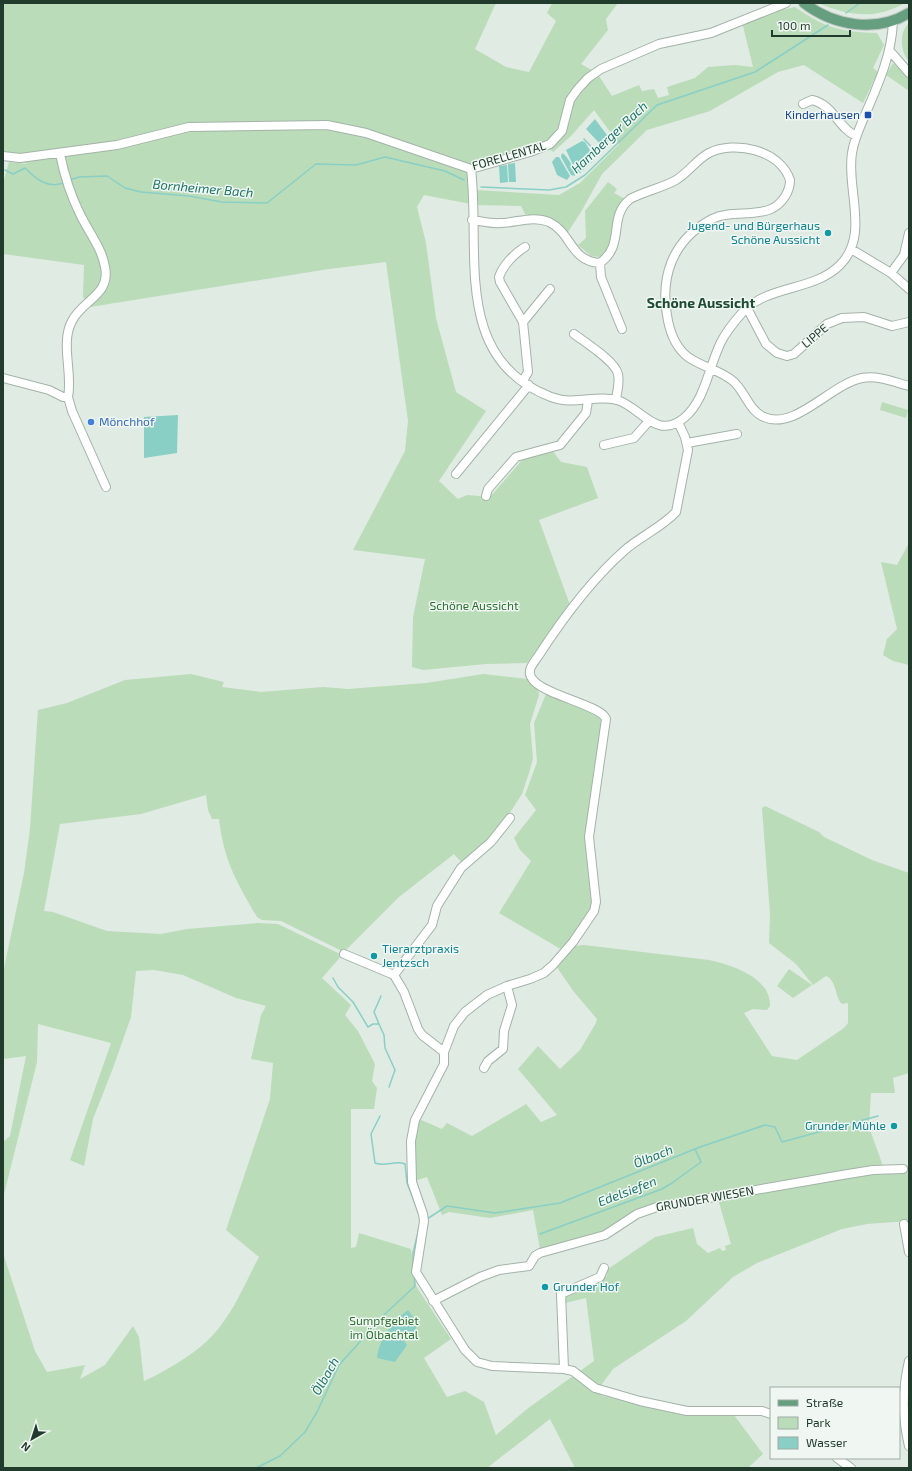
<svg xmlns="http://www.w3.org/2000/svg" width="912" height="1471" font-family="'Exo 2',sans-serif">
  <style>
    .green { fill: #badcb9; fill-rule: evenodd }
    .water { fill: #89cfc5 }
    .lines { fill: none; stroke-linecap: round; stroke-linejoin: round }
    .stream { stroke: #89cfc5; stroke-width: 1.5 }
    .minor-casing { stroke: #a3b3a8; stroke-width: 10 }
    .major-casing { stroke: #c1c8c4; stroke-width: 12 }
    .minor { stroke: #fff; stroke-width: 8 }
    .major { stroke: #669f7f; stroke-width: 10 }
    .transit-dot { fill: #1a4fb4; stroke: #f0f7f2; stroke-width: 1.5 }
    .culture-dot { fill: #0f9aa8; stroke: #f0f7f2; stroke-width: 1.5 }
    .shop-dot { fill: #3f7fe0; stroke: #f0f7f2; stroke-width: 1.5 }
    .labels { text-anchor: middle; stroke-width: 3; stroke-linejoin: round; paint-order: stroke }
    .transit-label { font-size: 12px; fill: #164399; stroke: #f0f7f2; text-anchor: end }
    .street-label { font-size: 12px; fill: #213b2c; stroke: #f0f7f2 }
    .culture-label { font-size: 12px; fill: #0d838f; stroke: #f0f7f2; text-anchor: end }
    .shop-label { font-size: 12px; fill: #366cbe; stroke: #f0f7f2; text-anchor: start }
    .park-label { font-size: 12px; fill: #2c7032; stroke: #f0f7f2 }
    .water-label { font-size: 13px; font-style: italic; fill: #1d7569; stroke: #f0f7f2 }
    .quarter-label { font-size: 14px; font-weight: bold; fill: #1e4c33; stroke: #f0f7f2 }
  </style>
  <rect width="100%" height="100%" fill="#e0ebe3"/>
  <path class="green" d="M 3,3 L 496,3 L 475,49 L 506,67 L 529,72 L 556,21 L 547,13 L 552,3 L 618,3 L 606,19 L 608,30 L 581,64 L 597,73 L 612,96 L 639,85 L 642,91 L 654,89 L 658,98 L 669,95 L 667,87 L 695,78 L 708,67 L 734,65 L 753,67 L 742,22 L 773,12 L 795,7 C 825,28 841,32 877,33 L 884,45 L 873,68 L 878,72 L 863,103 L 804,65 L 778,72 L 710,111 L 647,130 L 602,174 L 581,212 L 566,235 L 552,222 L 525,214 L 521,206 L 476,205 L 424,195 L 417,207 L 426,243 L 436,318 L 456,392 L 486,411 L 439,481 L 458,499 L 467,495 L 490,497 L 522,460 L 552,450 L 561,462 L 587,467 L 598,498 L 539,520 L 570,605 L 527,663 L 486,664 L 423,670 L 412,667 L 413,617 L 425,559 L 353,550 L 405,451 L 408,421 L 386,262 L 329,269 L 90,307 L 83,297 L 84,265 L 3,254 L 3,183 L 9,162 L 28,164 L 3,154 ZM 594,110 L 619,144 L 580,183 L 559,195 L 475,190 L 473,167 L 531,143 L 540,141 L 553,152 L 571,136 Z
    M 818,3 L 905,3 C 875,20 849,16 818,3 Z
    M 909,23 L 909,61 C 900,52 899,32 909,23 Z
    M 893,63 L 909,78 L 909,91 L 886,75 Z
    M 608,182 L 617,189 L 614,193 L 625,199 L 615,214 L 611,244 L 600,257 L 591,256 L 578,245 L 586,238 L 585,211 Z
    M 882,402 L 908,410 L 906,418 L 880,410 Z
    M 909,543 L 909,665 L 893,661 L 883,655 L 887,639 L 897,629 L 881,562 L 897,565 Z
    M 191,674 L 224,682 L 222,687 L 261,692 L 323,687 L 348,689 L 426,683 L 483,674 L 528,679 L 538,689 L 539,695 L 530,724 L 533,758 L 530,770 L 522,794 L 497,833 L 462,863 L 454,854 L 399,897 L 344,952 L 281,921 L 262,920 L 257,917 C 236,881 224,861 219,819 L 212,819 L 208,810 L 206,795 L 141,814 L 60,824 L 44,911 L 53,912 L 107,931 L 161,934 L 187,929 L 258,923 L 278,924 L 342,955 L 322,978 L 351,1005 L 345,1015 L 358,1031 L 375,1064 L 372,1081 L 377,1088 L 374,1109 L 351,1109 L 351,1248 L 356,1247 L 359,1233 L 411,1249 L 416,1286 L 451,1339 L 424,1358 L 447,1397 L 465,1391 L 484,1402 L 496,1435 L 527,1409 L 594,1361 L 586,1298 L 565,1303 L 564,1296 L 607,1276 L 608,1269 L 655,1237 L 693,1228 L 697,1244 L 708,1253 L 720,1248 L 722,1251 L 726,1250 L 725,1246 L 731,1244 L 718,1199 L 657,1208 L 625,1224 L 541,1255 L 533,1210 L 490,1218 L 449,1212 L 442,1215 L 427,1177 L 415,1181 L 414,1141 L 419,1119 L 442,1129 L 447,1123 L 472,1136 L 526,1104 L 541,1122 L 557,1115 L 518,1069 L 538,1046 L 560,1069 L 580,1050 L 596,1023 L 597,1019 L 574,992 L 556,966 L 575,946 L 584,945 L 709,960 C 731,965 771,977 770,1006 L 767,1010 L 753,1009 L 744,1013 L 772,1056 L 797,1060 L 844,1028 L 848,1023 L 848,1003 L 842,1004 C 834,996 838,982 826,976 L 813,985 L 796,964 L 769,943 L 770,914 L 762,808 L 765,806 L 819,832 L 824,837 L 872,860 L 909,873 L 909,1073 L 893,1078 L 895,1093 L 871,1093 L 869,1127 L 884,1169 L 909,1165 L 909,1221 L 867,1224 L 842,1229 L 757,1263 L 733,1277 L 686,1321 L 613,1369 L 596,1392 L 603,1396 L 686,1415 L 734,1415 L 763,1454 L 748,1468 L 575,1468 L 550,1419 L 487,1468 L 3,1468 L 3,1253 L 35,1351 L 47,1372 L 85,1365 L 80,1379 L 105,1365 L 133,1326 L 139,1337 L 144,1381 C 166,1371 195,1354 212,1336 C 233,1314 245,1283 259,1257 L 226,1230 L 270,1099 L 273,1063 L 251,1059 L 261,1015 L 266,1006 L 236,998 L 183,975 L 154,970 L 136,971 L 131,1017 L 113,1068 L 93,1119 L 84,1166 L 70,1160 L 111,1043 L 38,1024 L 37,1062 L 3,1198 L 3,1142 L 10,1136 L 26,1056 L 3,1059 L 3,973 L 24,873 L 30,829 L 38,710 L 67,703 L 125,680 Z
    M 546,694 L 549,694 L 595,712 L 603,721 L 587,829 L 593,899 L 591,910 L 564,951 L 499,913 L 531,861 L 520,850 L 514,838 L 536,810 L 525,795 L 537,762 L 534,723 Z
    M 789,969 L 812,985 L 793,998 L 777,986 Z"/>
  <path class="water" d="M 595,119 L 610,139 L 603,147 L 586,129 Z
    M 582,141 L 585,142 L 592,154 L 573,165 L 566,150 Z
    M 562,153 C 568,156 575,170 575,176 L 571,175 L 561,157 Z
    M 556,157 L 559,157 L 570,176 L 567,180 L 557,175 L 552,162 Z
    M 592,157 L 594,160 L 580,173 L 576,172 L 575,167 Z
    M 515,163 L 516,182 L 509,182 L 508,164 Z
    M 507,165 L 508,182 L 500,183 L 499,166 Z
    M 178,415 L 177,453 L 144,458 L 144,417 Z
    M 408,1310 L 417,1322 L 415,1332 L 408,1333 L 403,1339 L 407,1345 L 395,1362 L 377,1358 C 379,1339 392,1321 408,1310 Z"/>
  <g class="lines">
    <path class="stream" d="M 846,13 L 860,3
      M 584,139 L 598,154
      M 5,170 L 13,174 L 25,168 C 35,178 47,189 63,183
      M 70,180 L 79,177 L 107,176 L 125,188 L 141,192 L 189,196 L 222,202 L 267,203 L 316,164 L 356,165 L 385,157 L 445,171 L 464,180
      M 481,187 L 549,190 L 566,187 L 585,175 L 657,105 L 755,72 L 828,25
      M 333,978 L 338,987 L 353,1002 L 368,1027 L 373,1024 L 379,1024 L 384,1035 L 385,1048 L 395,1070 L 389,1087
      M 379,1024 L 374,1012 L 381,996
      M 380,1116 L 371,1134 L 375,1163 C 385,1167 396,1160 405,1164 L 407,1183 L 418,1211
      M 427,1219 L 447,1206 L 495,1213 L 560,1203 L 700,1147 L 765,1125 L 775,1127 L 782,1142 L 878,1116
      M 540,1234 L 662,1189 L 672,1183 L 701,1162 L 695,1149
      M 413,1265 L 413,1253 L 419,1228
      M 256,1468 L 280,1456 L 305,1432 L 317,1412 L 339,1365 L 386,1313 L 415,1286 L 414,1275"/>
    <defs>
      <path id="minor" d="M 890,51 L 909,73
        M 803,104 L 812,100 C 834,105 838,128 856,136
        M 60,154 C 64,174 71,196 80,214 C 88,231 102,248 105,267 C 111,295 82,300 72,321 C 60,343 73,373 68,397
        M 3,156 L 20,158 L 117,145 L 189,127 L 327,125 L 366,133 L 471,169 L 530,152 L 550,144 L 562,131 L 570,100 L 577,90 L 588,78 L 601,69 L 659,44 L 711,33 L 786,3
        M 471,169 C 481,250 451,359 551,397 C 575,406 596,394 617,400 C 641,407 656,441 684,418 C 705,401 709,366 721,342 C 726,332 734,322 742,313 C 768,284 813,292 840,265 C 870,235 846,189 852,153 C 854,139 860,127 865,115 C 878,85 892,54 893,21
        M 472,220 C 481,221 491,224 500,223 C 517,223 532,215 549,222 C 572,233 570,261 600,263 C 626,244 607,218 630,199 C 645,191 662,188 676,180 C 688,173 696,160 709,153 C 735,140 780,150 790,180 C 790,192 782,204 771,209 C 753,217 730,210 712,219 C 672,240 659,278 668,321 C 671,335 676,348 688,357 C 702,367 720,370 733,381 C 745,391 749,411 764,417 C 795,431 831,384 862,378 C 878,375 894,382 909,386
        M 851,249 L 891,273 L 909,289
        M 600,263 L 601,277 L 622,329
        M 891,273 L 904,255 L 909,233
        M 747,308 L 766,344 L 777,353 L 787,356 L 794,354 L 827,324 L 842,318 L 864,317 L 892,326 L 909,322
        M 523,322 L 550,289
        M 574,334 C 586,343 615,361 618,374 C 620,383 617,391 616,400
        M 3,378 L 49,390 L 63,397 L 68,397 L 72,411 L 106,487
        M 523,381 L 528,372 L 523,322 L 500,282 L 499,277 C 503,265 515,253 525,247
        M 678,422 L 685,437 L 688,450 L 676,512 C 662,527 641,536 625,550 C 592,579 563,618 539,655 C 536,660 530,666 530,671 C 529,675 532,679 535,682 C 549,696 602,706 606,719 L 589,837 L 596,902 L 594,911 L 573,942 L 553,965 L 544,973 L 530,979 L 507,986 L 487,995 L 465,1012 L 454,1026 L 444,1052 L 444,1064 L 415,1120 L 411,1141 L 412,1182 L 423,1214 L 424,1221 L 416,1272 L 465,1350 L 477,1362 L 492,1366 L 564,1369 L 573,1371 L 595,1388 L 640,1401 L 687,1411 L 762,1411 L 771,1414
        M 687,443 L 737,434
        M 604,445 L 634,438 L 649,421
        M 456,474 L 529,385
        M 486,496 L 488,489 L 516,457 L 560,445 L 586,413 L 588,401
        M 344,954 L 394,975 L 404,992 L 418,1029 L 422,1035 L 444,1052
        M 394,975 L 432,925 L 437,906 L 461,868 L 491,842 L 510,818
        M 484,1068 L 488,1061 L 503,1049 L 504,1031 L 512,1005 L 507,986
        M 904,1224 L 909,1252
        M 433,1301 L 480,1277 L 499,1270 L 529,1266 L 535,1256 L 540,1253 L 605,1235 L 637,1214 L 657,1207 L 842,1175 L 873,1170 L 903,1169
        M 909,1361 C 902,1391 902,1416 909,1446
        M 564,1369 L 561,1294 L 600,1277 L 604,1268
        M 837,1458 L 851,1468"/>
      <path id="major" d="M 804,3 C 834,26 876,33 909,13"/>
    </defs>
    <use href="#minor" class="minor-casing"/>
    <use href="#major" class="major-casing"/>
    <use href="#minor" class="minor"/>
    <use href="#major" class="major"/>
  </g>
  <rect class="transit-dot" x="864" y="111" width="8" height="8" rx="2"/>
  <g class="culture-dot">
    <circle cx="828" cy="233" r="4"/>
    <circle cx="374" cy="956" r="4"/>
    <circle cx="894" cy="1126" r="4"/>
    <circle cx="545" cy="1287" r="4"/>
  </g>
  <circle class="shop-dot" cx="91" cy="422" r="4"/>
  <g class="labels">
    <g class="transit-label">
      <text x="860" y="119">Kinderhausen</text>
    </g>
    <g class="street-label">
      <text transform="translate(509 156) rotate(-16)" y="4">FORELLENTAL</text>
      <text transform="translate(815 336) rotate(-40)" y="4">LIPPE</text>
      <text transform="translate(705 1199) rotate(-10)" y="4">GRUNDER WIESEN</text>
    </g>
    <g class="culture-label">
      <text x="820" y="230">Jugend- und Bürgerhaus<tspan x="820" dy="14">Schöne Aussicht</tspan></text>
      <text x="382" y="953" text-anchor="start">Tierarztpraxis<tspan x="382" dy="14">Jentzsch</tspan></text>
      <text x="886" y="1130">Grunder Mühle</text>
      <text x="553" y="1291" text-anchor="start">Grunder Hof</text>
    </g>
    <g class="shop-label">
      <text x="99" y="426">Mönchhof</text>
    </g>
    <g class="park-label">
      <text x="474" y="610">Schöne Aussicht</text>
      <text x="384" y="1325">Sumpfgebiet<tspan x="384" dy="14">im Ölbachtal</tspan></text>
    </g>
    <g class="water-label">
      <text transform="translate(609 137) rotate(-43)" y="5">Hamberger Bach</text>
      <text transform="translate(203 188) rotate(5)" y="5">Bornheimer Bach</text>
      <text transform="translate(653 1156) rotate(-22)" y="5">Ölbach</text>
      <text transform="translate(627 1191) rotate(-21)" y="5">Edelsiefen</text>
      <text transform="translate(325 1376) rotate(-60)" y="5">Ölbach</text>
    </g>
    <g class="quarter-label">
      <text x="701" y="308">Schöne Aussicht</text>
    </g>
  </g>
  <rect width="912" height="1471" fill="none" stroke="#213b2c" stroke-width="8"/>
  <rect x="770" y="1387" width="130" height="72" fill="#f0f7f2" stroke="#9daca3"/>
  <rect x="778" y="1400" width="20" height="6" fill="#669f7f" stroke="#9daca3"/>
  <text x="806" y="1407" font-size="12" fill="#213b2c">Straße</text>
  <rect x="778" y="1417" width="20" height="12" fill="#badcb9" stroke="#9daca3"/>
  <text x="806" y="1427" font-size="12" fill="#213b2c">Park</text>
  <rect x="778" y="1437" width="20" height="12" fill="#89cfc5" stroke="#9daca3"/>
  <text x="806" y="1447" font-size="12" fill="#213b2c">Wasser</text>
  <g transform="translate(32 1439) rotate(219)" stroke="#f0f7f2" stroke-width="3" paint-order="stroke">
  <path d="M0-3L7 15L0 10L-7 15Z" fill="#213b2c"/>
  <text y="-6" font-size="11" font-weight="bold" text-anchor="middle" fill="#213b2c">N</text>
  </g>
  <path d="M772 30v6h78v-6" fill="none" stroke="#213b2c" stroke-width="2"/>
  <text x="778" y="30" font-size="12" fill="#213b2c" stroke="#f0f7f2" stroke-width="3" paint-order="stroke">100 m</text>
</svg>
